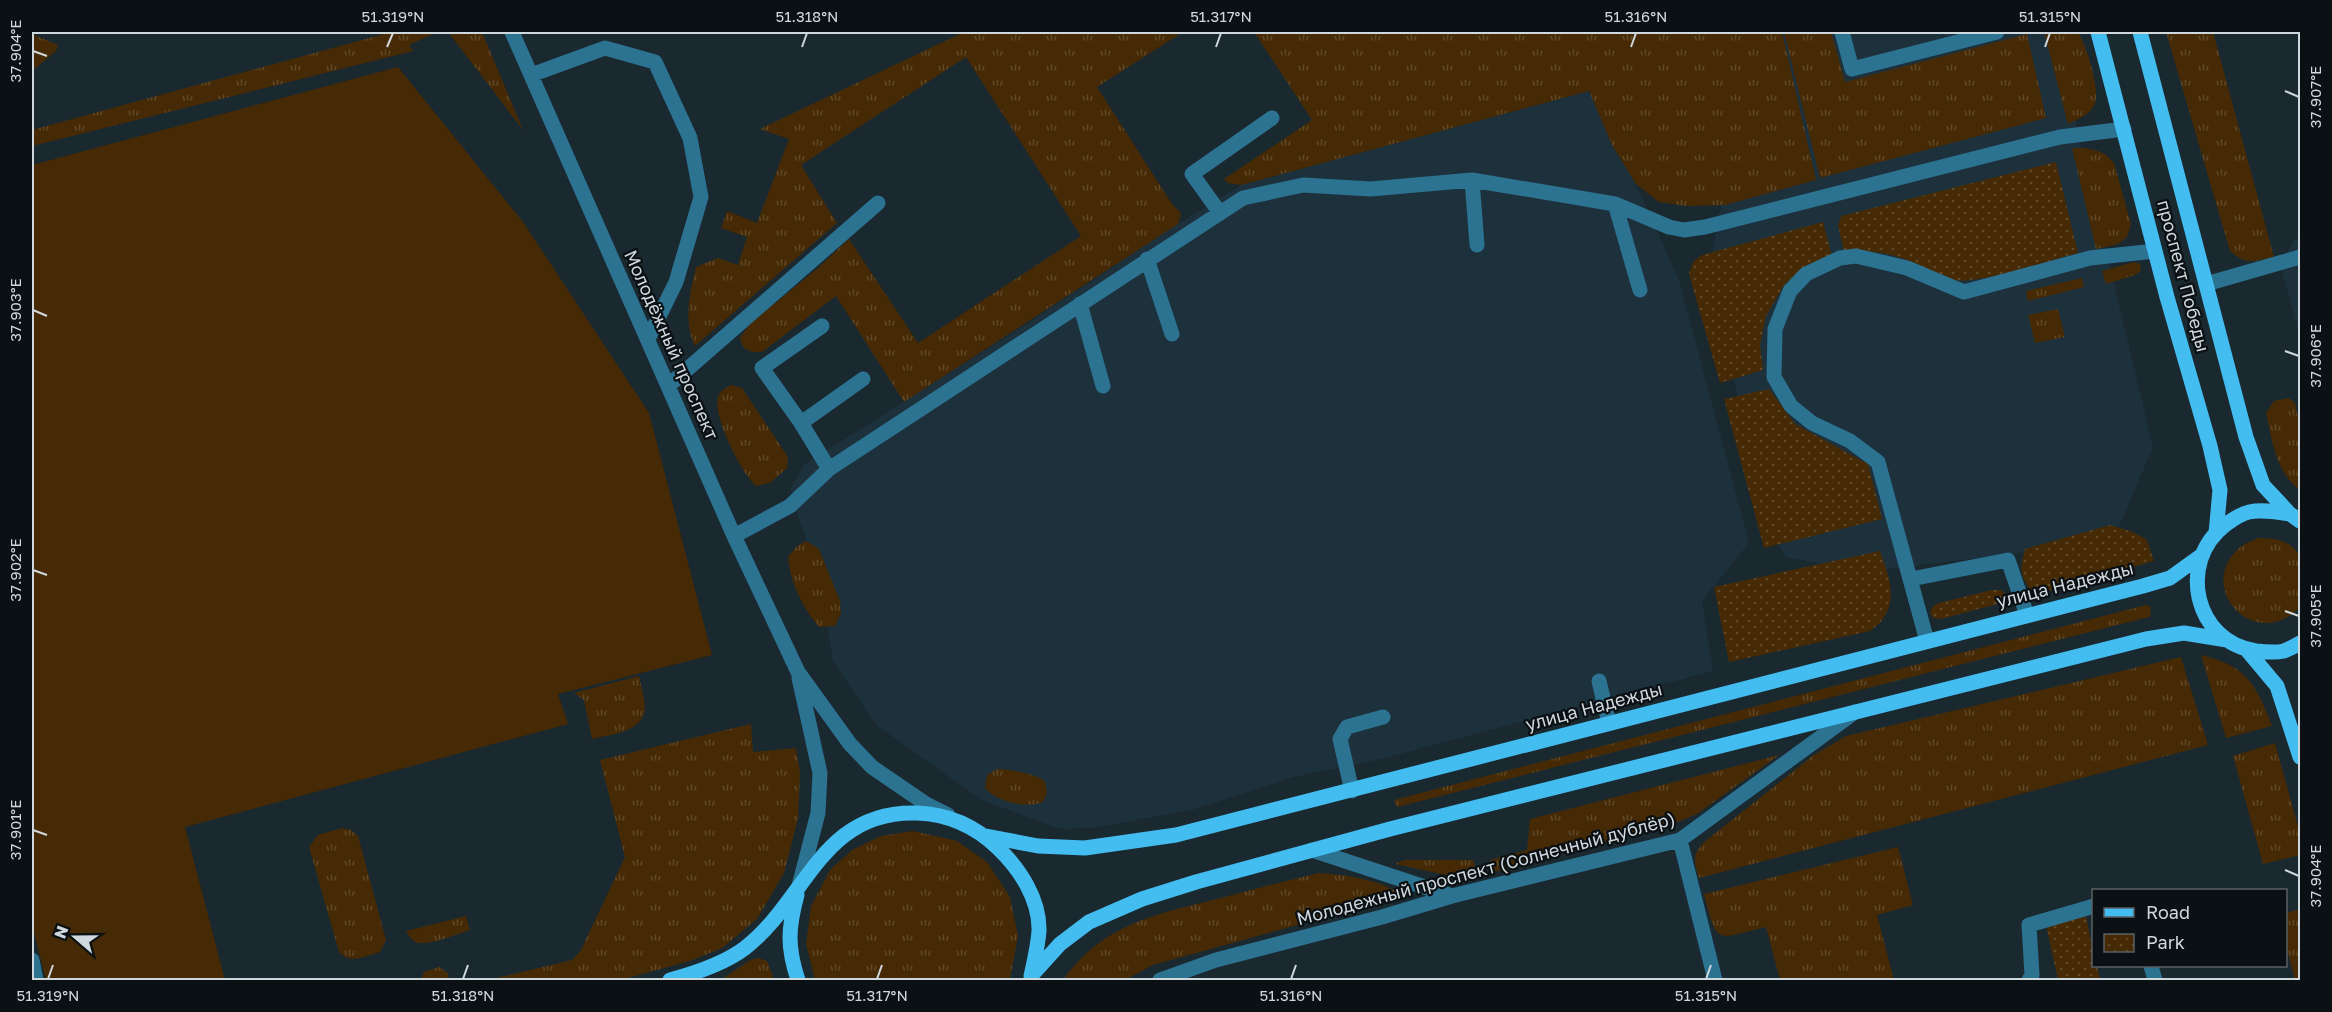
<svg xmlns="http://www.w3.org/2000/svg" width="2332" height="1012" font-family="'Golos Text',sans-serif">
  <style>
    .built { fill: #1d313c }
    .grass { fill: url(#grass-tufts) }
    .park { fill: url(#park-dots) }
    .pitch { fill: #462a05 }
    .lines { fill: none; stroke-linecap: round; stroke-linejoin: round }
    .minor { stroke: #2c7291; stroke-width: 15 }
    .major { stroke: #43bcef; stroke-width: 15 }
    .ticks { fill: none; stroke: #cfd8dd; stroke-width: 2 }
    .labels { text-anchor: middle; stroke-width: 4.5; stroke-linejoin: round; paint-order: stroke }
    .street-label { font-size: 18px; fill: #cfd8dd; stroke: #0a1013 }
    .neatline { fill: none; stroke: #cfd8dd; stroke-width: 2 }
    .ticks-label { font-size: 15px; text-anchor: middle; fill: #cfd8dd }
  </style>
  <defs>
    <pattern id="grass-tufts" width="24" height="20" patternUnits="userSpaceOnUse" patternTransform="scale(1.5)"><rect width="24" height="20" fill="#462a05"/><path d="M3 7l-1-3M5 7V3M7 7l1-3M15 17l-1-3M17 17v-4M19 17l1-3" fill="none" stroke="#604829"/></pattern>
    <pattern id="park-dots" width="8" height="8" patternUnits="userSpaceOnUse" patternTransform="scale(1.5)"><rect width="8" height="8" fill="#462a05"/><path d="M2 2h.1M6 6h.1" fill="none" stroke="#604829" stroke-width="1.8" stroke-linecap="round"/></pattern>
  </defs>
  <rect width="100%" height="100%" fill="#1a282f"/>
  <path class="built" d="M 1722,32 L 2054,32 L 2153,447 L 2113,541 L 1865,572 L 1786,557 L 1770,530 L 1708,272 L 1738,123 Z
    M 1590,91 L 1612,145 L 1636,185 L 1679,280 L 1749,543 L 1702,601 L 1713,671 L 1381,759 L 1294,777 L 1192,810 L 1093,828 L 1060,829 L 982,800 L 876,725 L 833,661 L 821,588 L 790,489 L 805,464 L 1011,334 L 1178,224 L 1241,185 Z
    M 2300,238 L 2300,337 L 2281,268 L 2293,240 Z"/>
  <path class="grass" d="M 391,32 L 438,32 L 409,45 L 413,51 L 32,146 L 32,130 Z
    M 448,32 L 482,32 L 523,130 Z
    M 964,32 L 1183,32 L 1097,87 L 1172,204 L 1181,213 L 1178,224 L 904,402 L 836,296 L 762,352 C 750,352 743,352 740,338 L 750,324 L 818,268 L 849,239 L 918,343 L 1081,236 L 966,57 L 801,165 L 837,223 L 695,346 C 683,321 690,293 696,267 L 718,258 L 738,265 L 747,237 L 721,228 L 727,211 L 757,223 L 789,139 L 760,129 Z
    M 1254,32 L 1782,32 L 1816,180 L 1725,205 L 1686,206 L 1659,202 L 1636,184 L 1612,145 L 1589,91 L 1241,185 L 1228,183 L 1224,179 L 1312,120 Z
    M 1784,32 L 1831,32 L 1845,82 L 2027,34 L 2046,118 L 1820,178 Z
    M 2044,32 L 2072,32 L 2079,34 C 2087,48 2100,88 2095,104 C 2091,114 2077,120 2068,124 Z
    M 2166,32 L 2213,32 L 2274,257 C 2254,261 2247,266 2230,251 Z
    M 32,34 L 58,45 L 56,51 L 32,71 Z
    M 2072,148 L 2084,148 L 2098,151 L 2105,154 L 2114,163 L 2131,224 L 2127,237 L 2118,244 L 2096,249 Z
    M 2134,262 L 2140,264 L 2141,271 L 2135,275 L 2106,284 L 2102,271 Z
    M 2082,278 L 2084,287 L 2028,301 L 2026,291 Z
    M 2058,309 L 2065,337 L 2035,343 L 2028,315 Z
    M 732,385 L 742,388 L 788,457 L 787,468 L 770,483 L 756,486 C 742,474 712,416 718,397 C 720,390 727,387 732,385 Z
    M 2289,398 L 2295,403 L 2300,427 L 2300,490 C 2276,473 2272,440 2266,413 L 2274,401 Z
    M 2258,538 C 2275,538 2291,540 2300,556 L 2300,607 C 2256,653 2195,589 2238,549 C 2243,544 2252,541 2258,538 Z
    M 806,541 L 819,549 L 840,601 L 841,613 L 835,626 L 819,627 C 803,608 790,582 788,557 L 796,547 Z
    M 2146,605 L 2151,607 L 2150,617 L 2141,619 L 1397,807 L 1394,800 Z
    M 2201,655 C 2247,666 2256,684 2272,726 L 2226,738 Z
    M 2181,657 L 2208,745 L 1699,878 C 1694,861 1692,855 1704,842 L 1814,755 L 1846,736 Z
    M 639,676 C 641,686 647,704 644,713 C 639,733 608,735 592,739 L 584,700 L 574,693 Z
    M 751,724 L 753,752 L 796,748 L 800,773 L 798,818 L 784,873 L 757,919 L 722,948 L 690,961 L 620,980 L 488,980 L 572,960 L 581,950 L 625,857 L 600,760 Z
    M 2275,743 L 2300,834 L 2300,855 L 2263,864 L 2233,756 Z
    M 1779,755 L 1697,814 L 1673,824 L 1494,872 L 1490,860 L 1527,850 L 1530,819 Z
    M 997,769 C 1013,770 1030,772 1045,781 L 1047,793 L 1043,802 C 1026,809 997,802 985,788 L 987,775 Z
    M 342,828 L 351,830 L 358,836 L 386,940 L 380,952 C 365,956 351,965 339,952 L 309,847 L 318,835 Z
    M 913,831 L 957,841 L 987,862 L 1010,897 L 1018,936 L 1010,979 L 815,980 L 806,944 L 811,906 L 830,870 L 852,850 L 881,836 Z
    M 1898,847 L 1913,905 L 1877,915 L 1894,980 L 1780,980 L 1766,927 C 1715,939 1718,947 1704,894 Z
    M 1404,860 L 1473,860 L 1478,877 L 1469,880 L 1395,864 Z
    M 1319,873 C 1345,875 1379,879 1400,894 L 1391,899 L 1153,965 L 1125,980 L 1063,980 C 1104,924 1153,915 1217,899 C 1251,890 1285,881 1319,873 Z
    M 2300,909 L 2300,980 L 2295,980 L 2286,946 L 2286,913 Z
    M 466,916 L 470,930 C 457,934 434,944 421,943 C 413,943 410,937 406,931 Z
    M 759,958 L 767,961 L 774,980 L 721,980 L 750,960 Z
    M 439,967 L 448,973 L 449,980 L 421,980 L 424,972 Z"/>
  <path class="park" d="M 2056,162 L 2078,253 C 2047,261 1982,284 1953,280 C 1937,277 1922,267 1907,260 C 1886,252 1866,250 1844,251 L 1838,226 L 1841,216 Z
    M 1823,222 L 1832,256 L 1803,268 L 1784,285 L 1766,316 L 1760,345 L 1763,370 L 1720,383 L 1689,274 L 1693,262 L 1702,255 Z
    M 1769,389 L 1795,424 L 1868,464 L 1882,519 L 1764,548 L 1724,399 Z
    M 2110,525 L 2133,532 L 2147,540 L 2154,561 L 2045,592 L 2032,592 C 2019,574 2020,570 2025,549 Z
    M 1880,551 C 1887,571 1898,597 1884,617 C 1881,623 1875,627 1870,631 L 1729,662 L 1714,587 Z
    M 1992,590 L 2001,590 L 2006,594 L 2001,603 L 1941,619 L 1933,618 L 1930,613 L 1933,606 L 1939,603 Z
    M 2086,916 L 2093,952 L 2094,966 L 2097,966 L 2100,980 L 2058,980 L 2046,925 Z"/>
  <path class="pitch" d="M 398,67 L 523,222 L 649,413 L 712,655 L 558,694 L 568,724 L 185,827 L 225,980 L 46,980 L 32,924 L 32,165 Z"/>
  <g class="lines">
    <path class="minor" d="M 512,32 L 734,536 L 798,672 L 850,744 L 872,767 L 926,804 L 948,815
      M 1842,32 L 1852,69 L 1997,32
      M 531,75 L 605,48 L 655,62 L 690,138 L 701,197 L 676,282 L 648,339
      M 1472,180 L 1477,245
      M 1615,204 L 1640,290
      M 1220,213 L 1192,174 L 1272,118
      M 1147,259 L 1172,334
      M 2206,284 L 2300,257
      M 1080,304 L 1103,386
      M 822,326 L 762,368 L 801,423 L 829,469
      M 668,386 L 878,203
      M 801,423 L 863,379
      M 734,536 L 790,506 L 829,469 L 1243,198 L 1303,185 L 1371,189 L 1472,180 L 1615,204 L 1669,227 L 1684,230 L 1705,227 L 2060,137 L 2124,129
      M 1911,579 L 2008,560 L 2027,615
      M 1927,641 L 1878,462 L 1850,441 L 1812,423 L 1791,406 L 1774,377 L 1775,329 L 1790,291 L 1806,274 L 1840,258 L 1856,256 L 1907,268 L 1964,292 L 2090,258 L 2155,251
      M 1599,681 L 1609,723
      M 1352,791 L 1340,739 L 1347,727 L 1383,717
      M 1680,840 L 1715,980
      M 1312,850 L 1452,896
      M 799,886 L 818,813 L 820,773 L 799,678
      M 32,960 L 36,980
      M 2151,966 L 2155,980
      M 1160,980 L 1216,960 L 1382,917 L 1452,896 L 1680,840 L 1855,712
      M 2029,980 L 2032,975 L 2029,925 L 2094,906"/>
    <path class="major" d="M 2098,32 L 2167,297 L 2210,446 L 2220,490 L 2216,533
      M 2140,32 L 2246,437 L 2263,485 L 2290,514 L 2300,521
      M 2290,514 C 2277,512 2263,509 2249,512 C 2240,514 2232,520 2225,525 C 2177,562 2194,642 2256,651 C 2265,652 2275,653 2284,651 C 2289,649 2295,646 2300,643
      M 2246,649 L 2277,686 L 2300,757
      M 986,836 L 1038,846 L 1085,848 L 1176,835 L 2143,586 L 2170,578 L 2202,555
      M 797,895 C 788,928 787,947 798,980
      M 1031,976 L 1060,944 L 1089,922 L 1142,899 L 1196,882 L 1390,829 L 2146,639 L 2184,633 L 2227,640
      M 670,980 C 696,973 724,964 745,948 C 807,900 821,810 917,813 C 948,814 975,826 998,848 C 1020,869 1040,900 1039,931 C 1038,946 1034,962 1031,976"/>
  </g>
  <path class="ticks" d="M 387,47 L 393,33M 802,47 L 807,33M 1216,47 L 1221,33M 1631,47 L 1636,33M 2045,47 L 2050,33M 33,51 L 47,56M 2285,91 L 2299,97M 33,310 L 47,316M 2285,351 L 2299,356M 33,570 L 47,575M 2285,611 L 2299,616M 33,830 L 47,835M 2285,870 L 2299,876M 48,979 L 53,965M 463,979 L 468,965M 877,979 L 882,965M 1291,979 L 1296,965M 1706,979 L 1711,965"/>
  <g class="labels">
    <g class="street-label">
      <text transform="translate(2183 276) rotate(75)" y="6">проспект Победы</text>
      <text transform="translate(671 345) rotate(66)" y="6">Молодёжный проспект</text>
      <text transform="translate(2065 585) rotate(-14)" y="6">улица Надежды</text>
      <text transform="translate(1594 707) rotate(-15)" y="6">улица Надежды</text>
      <text transform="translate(1486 869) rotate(-15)" y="6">Молодежный проспект (Солнечный дублёр)</text>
    </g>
  </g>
  <rect width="2332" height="1012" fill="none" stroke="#0a1013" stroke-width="66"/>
  <rect x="2092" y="889" width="195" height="78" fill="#0a1013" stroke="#596064" stroke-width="1.5"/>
  <rect x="2104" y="908" width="30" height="9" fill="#43bcef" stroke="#596064" stroke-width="1.5"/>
  <text x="2146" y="919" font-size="18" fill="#cfd8dd">Road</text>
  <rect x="2104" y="934" width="30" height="18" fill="url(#park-dots)" stroke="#596064" stroke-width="1.5"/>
  <text x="2146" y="949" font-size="18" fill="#cfd8dd">Park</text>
  <g transform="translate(75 937) rotate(290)" stroke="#0a1013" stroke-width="4.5" paint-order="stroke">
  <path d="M0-4.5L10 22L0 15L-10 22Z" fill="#cfd8dd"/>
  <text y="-9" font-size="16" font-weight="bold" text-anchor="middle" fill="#cfd8dd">N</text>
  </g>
  <rect x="33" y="33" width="2266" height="946" class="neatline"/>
  <g class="ticks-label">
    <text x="393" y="22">51.319°N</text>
    <text x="807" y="22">51.318°N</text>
    <text x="1221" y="22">51.317°N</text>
    <text x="1636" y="22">51.316°N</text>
    <text x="2050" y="22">51.315°N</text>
    <text transform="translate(16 51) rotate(-90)" y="5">37.904°E</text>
    <text transform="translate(2316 97) rotate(-90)" y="5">37.907°E</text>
    <text transform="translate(16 310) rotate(-90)" y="5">37.903°E</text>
    <text transform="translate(2316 356) rotate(-90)" y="5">37.906°E</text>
    <text transform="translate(16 570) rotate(-90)" y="5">37.902°E</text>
    <text transform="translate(2316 616) rotate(-90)" y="5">37.905°E</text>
    <text transform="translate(16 830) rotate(-90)" y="5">37.901°E</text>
    <text transform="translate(2316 876) rotate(-90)" y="5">37.904°E</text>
    <text x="48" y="1001">51.319°N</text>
    <text x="463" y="1001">51.318°N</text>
    <text x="877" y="1001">51.317°N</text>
    <text x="1291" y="1001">51.316°N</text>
    <text x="1706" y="1001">51.315°N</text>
  </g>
</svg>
